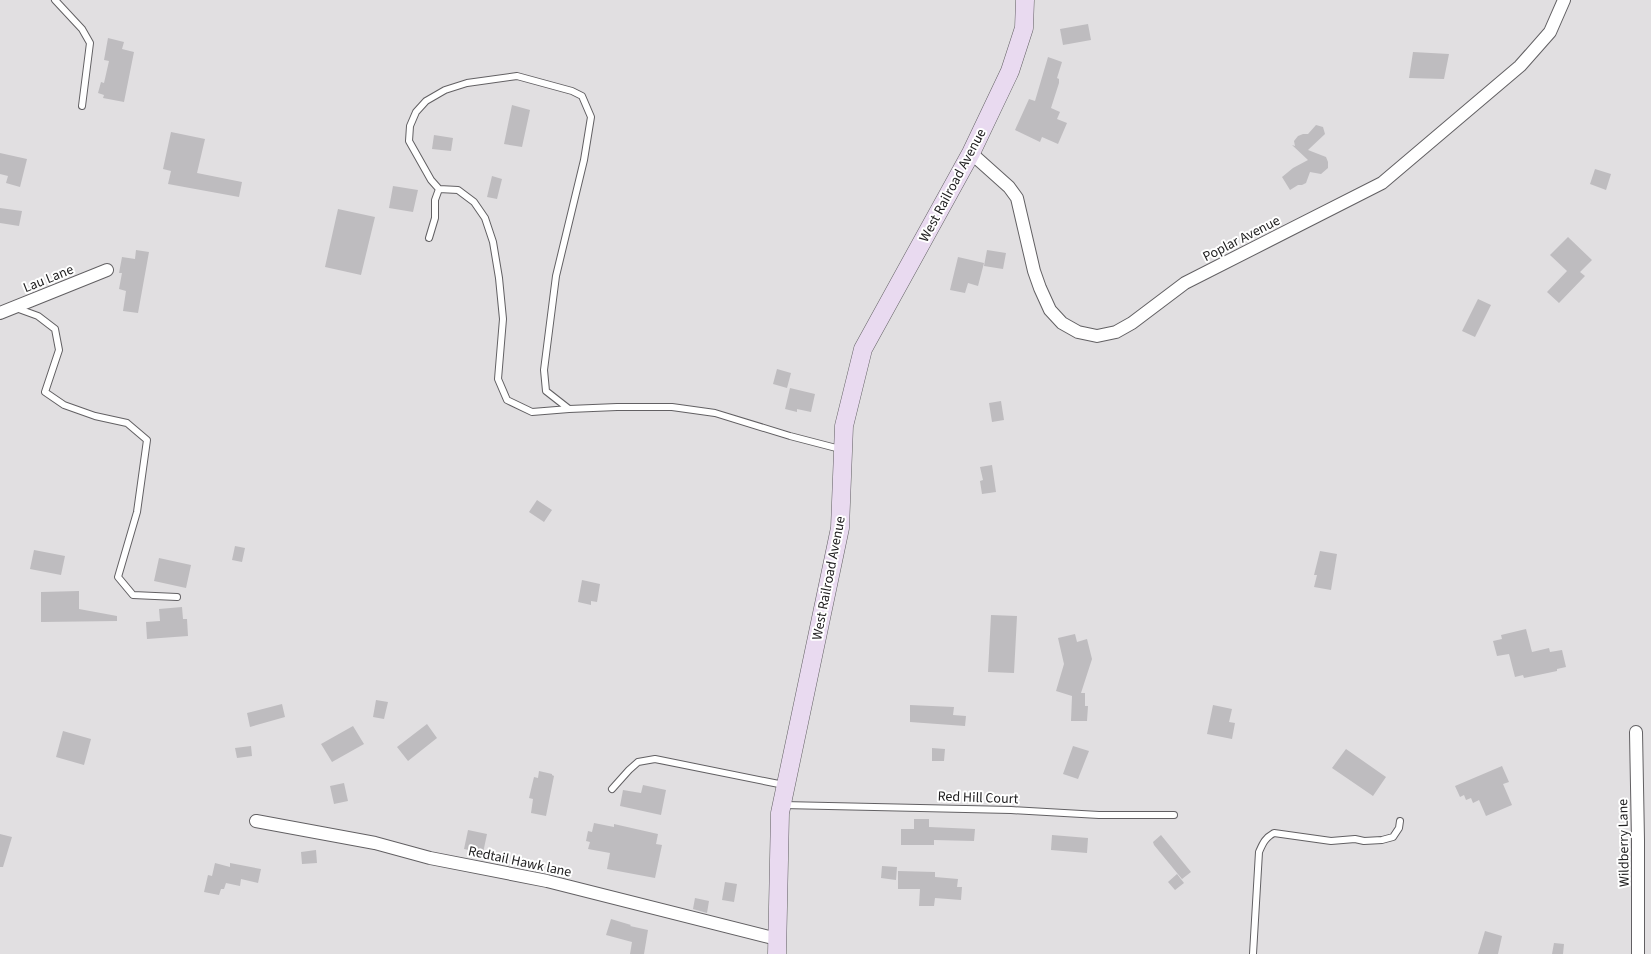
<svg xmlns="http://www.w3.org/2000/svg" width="1651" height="954" font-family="'Source Sans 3',sans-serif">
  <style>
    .building { fill: #bebcbf }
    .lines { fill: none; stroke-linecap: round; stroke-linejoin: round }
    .lane-casing { stroke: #626063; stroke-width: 8 }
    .street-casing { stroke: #626063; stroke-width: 14 }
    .secondary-casing { stroke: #626063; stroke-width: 19 }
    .lane { stroke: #fff; stroke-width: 6 }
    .street { stroke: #fff; stroke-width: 12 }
    .secondary { stroke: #e9daf0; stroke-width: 18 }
    .labels { text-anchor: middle; stroke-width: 4; stroke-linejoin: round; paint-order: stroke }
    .street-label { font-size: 14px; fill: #222122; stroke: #fff }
  </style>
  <rect width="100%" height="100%" fill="#e1dfe1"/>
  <path class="building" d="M 1088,24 L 1091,40 L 1063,45 L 1060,29 Z
    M 108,38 L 124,42 L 122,49 L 134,52 L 124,102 L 103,98 L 104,95 L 98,93 L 101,82 L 104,83 L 109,61 L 104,60 Z
    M 1413,52 L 1449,54 L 1444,79 L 1409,78 Z
    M 1048,57 L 1062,62 L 1057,78 L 1059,79 L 1059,83 L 1051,108 L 1060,112 L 1057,119 L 1067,123 L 1058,144 L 1042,137 L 1040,142 L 1015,130 L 1029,99 L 1035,101 Z
    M 512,105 L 530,110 L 522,147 L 504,144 Z
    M 1316,125 L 1323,127 L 1325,134 L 1308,150 L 1326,157 L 1328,162 L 1328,168 L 1321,174 L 1310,172 L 1306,183 L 1302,185 L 1298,185 L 1290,190 L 1282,177 L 1293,168 L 1308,160 L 1292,145 L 1295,146 L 1294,141 L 1298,136 L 1303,134 L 1308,134 Z
    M 171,132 L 205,139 L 197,173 L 242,182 L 239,197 L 168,184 L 171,171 L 163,169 Z
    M 434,135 L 453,138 L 451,151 L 432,149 Z
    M 0,153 L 27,159 L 20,187 L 6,183 L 8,176 L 0,174 Z
    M 1595,169 L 1611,174 L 1606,190 L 1590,184 Z
    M 492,176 L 502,179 L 497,199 L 487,197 Z
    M 393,186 L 418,190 L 413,212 L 389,208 Z
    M 0,208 L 22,211 L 19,226 L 0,223 Z
    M 338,209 L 375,217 L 361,275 L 325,267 Z
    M 1568,237 L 1592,260 L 1580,272 L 1585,276 L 1559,303 L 1547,292 L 1567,271 L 1550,255 Z
    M 136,250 L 149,252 L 138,313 L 123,311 L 126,291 L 119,289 L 122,273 L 119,273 L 122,257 L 135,259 Z
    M 987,250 L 1006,253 L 1003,269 L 984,266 Z
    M 958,257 L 984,263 L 978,286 L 968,283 L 965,293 L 950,290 Z
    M 1478,299 L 1491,305 L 1475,337 L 1462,331 Z
    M 777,369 L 791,373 L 787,388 L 773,384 Z
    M 790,388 L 815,394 L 811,412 L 797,409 L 797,412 L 785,409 Z
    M 1001,401 L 1004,420 L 992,422 L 989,403 Z
    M 992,465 L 996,492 L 982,494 L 980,481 L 983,480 L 980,467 Z
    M 537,500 L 552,510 L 544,522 L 529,512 Z
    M 235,546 L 245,548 L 242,562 L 232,560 Z
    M 34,550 L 65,556 L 61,575 L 30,569 Z
    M 1320,551 L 1337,554 L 1331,590 L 1314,587 L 1317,575 L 1314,575 Z
    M 159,558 L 191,565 L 186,588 L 154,581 Z
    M 582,580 L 600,584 L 597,602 L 591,601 L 591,605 L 578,602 Z
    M 79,591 L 79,609 L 117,616 L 117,621 L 41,622 L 41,592 Z
    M 182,607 L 183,619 L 187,619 L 188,636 L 147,639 L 146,622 L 160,621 L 159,609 Z
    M 991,615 L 1017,616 L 1014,673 L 988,672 Z
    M 1526,629 L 1532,652 L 1549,648 L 1550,652 L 1562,650 L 1566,667 L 1557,669 L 1557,671 L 1524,678 L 1523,675 L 1515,677 L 1509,654 L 1497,656 L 1493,641 L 1502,639 L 1501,635 Z
    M 1075,634 L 1077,642 L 1087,639 L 1092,659 L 1081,693 L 1085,693 L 1085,706 L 1088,706 L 1087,721 L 1071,721 L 1072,696 L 1056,691 L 1064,664 L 1058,638 Z
    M 376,700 L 388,702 L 384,719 L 373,717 Z
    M 282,704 L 285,717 L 250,727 L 247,713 Z
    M 910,705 L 954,707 L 953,715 L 966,716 L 965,726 L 910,722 Z
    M 1213,705 L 1232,709 L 1229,722 L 1235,723 L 1232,739 L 1207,734 Z
    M 427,724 L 437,738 L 408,761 L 397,747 Z
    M 353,726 L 364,744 L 332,762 L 321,744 Z
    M 63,731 L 91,739 L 84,765 L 56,757 Z
    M 251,746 L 252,756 L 237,758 L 235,748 Z
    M 1073,746 L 1089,751 L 1078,779 L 1063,774 Z
    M 932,748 L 945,749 L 944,761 L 932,761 Z
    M 1346,749 L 1386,777 L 1373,796 L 1332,768 Z
    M 1502,766 L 1509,782 L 1503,784 L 1512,805 L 1486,816 L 1479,800 L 1473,803 L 1471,798 L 1466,800 L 1464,795 L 1460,797 L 1455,786 Z
    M 539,771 L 552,774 L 552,775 L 554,776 L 546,816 L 531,813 L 533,799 L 529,798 L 534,777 L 538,778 Z
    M 344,783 L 348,801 L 334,804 L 330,786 Z
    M 643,785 L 666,790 L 661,815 L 620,806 L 623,790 L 641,793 Z
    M 914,819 L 929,819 L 929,827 L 975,829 L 974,841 L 934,840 L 934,845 L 901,845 L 901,829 L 914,829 Z
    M 594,823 L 614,827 L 614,824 L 658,834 L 656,844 L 662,845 L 655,878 L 607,869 L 610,853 L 588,849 L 590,842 L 586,841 L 588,831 L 592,832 Z
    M 468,830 L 487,834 L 483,853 L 464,849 Z
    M 0,834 L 12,837 L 3,867 L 0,867 Z
    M 1052,835 L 1088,838 L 1087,853 L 1051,850 Z
    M 1161,835 L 1191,872 L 1182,879 L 1154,845 L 1153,842 Z
    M 316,850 L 317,863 L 302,864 L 301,852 Z
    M 215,863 L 230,867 L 230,863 L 261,869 L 258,883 L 241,879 L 240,886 L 226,883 L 224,889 L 221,889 L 219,895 L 204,892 L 208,875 L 212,876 Z
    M 882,866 L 897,867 L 896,880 L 881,878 Z
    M 898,871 L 935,872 L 935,877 L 958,879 L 957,887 L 962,887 L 961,900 L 935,898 L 934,906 L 919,906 L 920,889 L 898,889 Z
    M 1177,874 L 1184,883 L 1175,890 L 1168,882 Z
    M 725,882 L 737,884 L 734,902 L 722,900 Z
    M 695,898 L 709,901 L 707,913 L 693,909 Z
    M 611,919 L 631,925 L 630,926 L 648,930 L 644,954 L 630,954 L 632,942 L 606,935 Z
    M 1485,931 L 1502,936 L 1498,954 L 1478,954 Z
    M 1554,943 L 1564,944 L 1563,954 L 1552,954 Z"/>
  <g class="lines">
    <defs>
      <path id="lane" d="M 55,0 L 82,29 L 90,43 L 82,106
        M 439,189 L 431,180 L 409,141 L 410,126 L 416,112 L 426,101 L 445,90 L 467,83 L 517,76 L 572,91 L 582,96 L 591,117 L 584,160 L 556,276 L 544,370 L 546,391 L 569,409 L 617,407 L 672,407 L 715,413 L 790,436 L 840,449
        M 429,238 L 435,218 L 435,200 L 439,189 L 458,190 L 474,202 L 485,218 L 493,242 L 499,278 L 503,319 L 498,379 L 507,400 L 532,412 L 569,409
        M 16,308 L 38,316 L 55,329 L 59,350 L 45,392 L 64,405 L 95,416 L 127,423 L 147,440 L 137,512 L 118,577 L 133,595 L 177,597
        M 612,789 L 629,770 L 638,762 L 655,759 L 784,785
        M 783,805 L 1011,810 L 1099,815 L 1174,815
        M 1253,954 L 1259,852 C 1263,843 1265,838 1274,833 L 1331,841 L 1355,839 L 1364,841 L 1382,840 L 1393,837 L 1399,828 L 1400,821"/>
      <path id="street" d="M 971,153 L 1009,187 L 1017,198 L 1034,271 L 1040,288 L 1050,310 L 1062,323 L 1078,332 L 1097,336 L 1116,332 L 1132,323 L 1185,283 L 1382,183 L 1520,66 L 1550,32 L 1564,0
        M 0,313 L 107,270
        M 1636,732 L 1638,840 L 1638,954
        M 256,821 L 375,843 L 430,858 L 547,881 L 777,939"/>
      <path id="secondary" d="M 777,954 L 780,813 L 840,528 L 844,426 L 863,349 L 971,153 L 1010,71 L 1024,28 L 1025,0"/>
    </defs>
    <use href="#lane" class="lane-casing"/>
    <use href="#street" class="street-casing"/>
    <use href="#secondary" class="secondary-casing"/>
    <use href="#lane" class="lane"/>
    <use href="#street" class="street"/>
    <use href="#secondary" class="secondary"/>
  </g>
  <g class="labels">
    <g class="street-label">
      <text transform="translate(952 185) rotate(-62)" y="5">West Railroad Avenue</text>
      <text transform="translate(1241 238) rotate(-27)" y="5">Poplar Avenue</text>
      <text transform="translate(48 278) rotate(-22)" y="5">Lau Lane</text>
      <text transform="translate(828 578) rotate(-79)" y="5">West Railroad Avenue</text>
      <text transform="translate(978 797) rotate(2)" y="5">Red Hill Court</text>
      <text transform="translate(1623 843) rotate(-91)" y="5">Wildberry Lane</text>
      <text transform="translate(520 861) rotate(12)" y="5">Redtail Hawk lane</text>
    </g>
  </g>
</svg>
